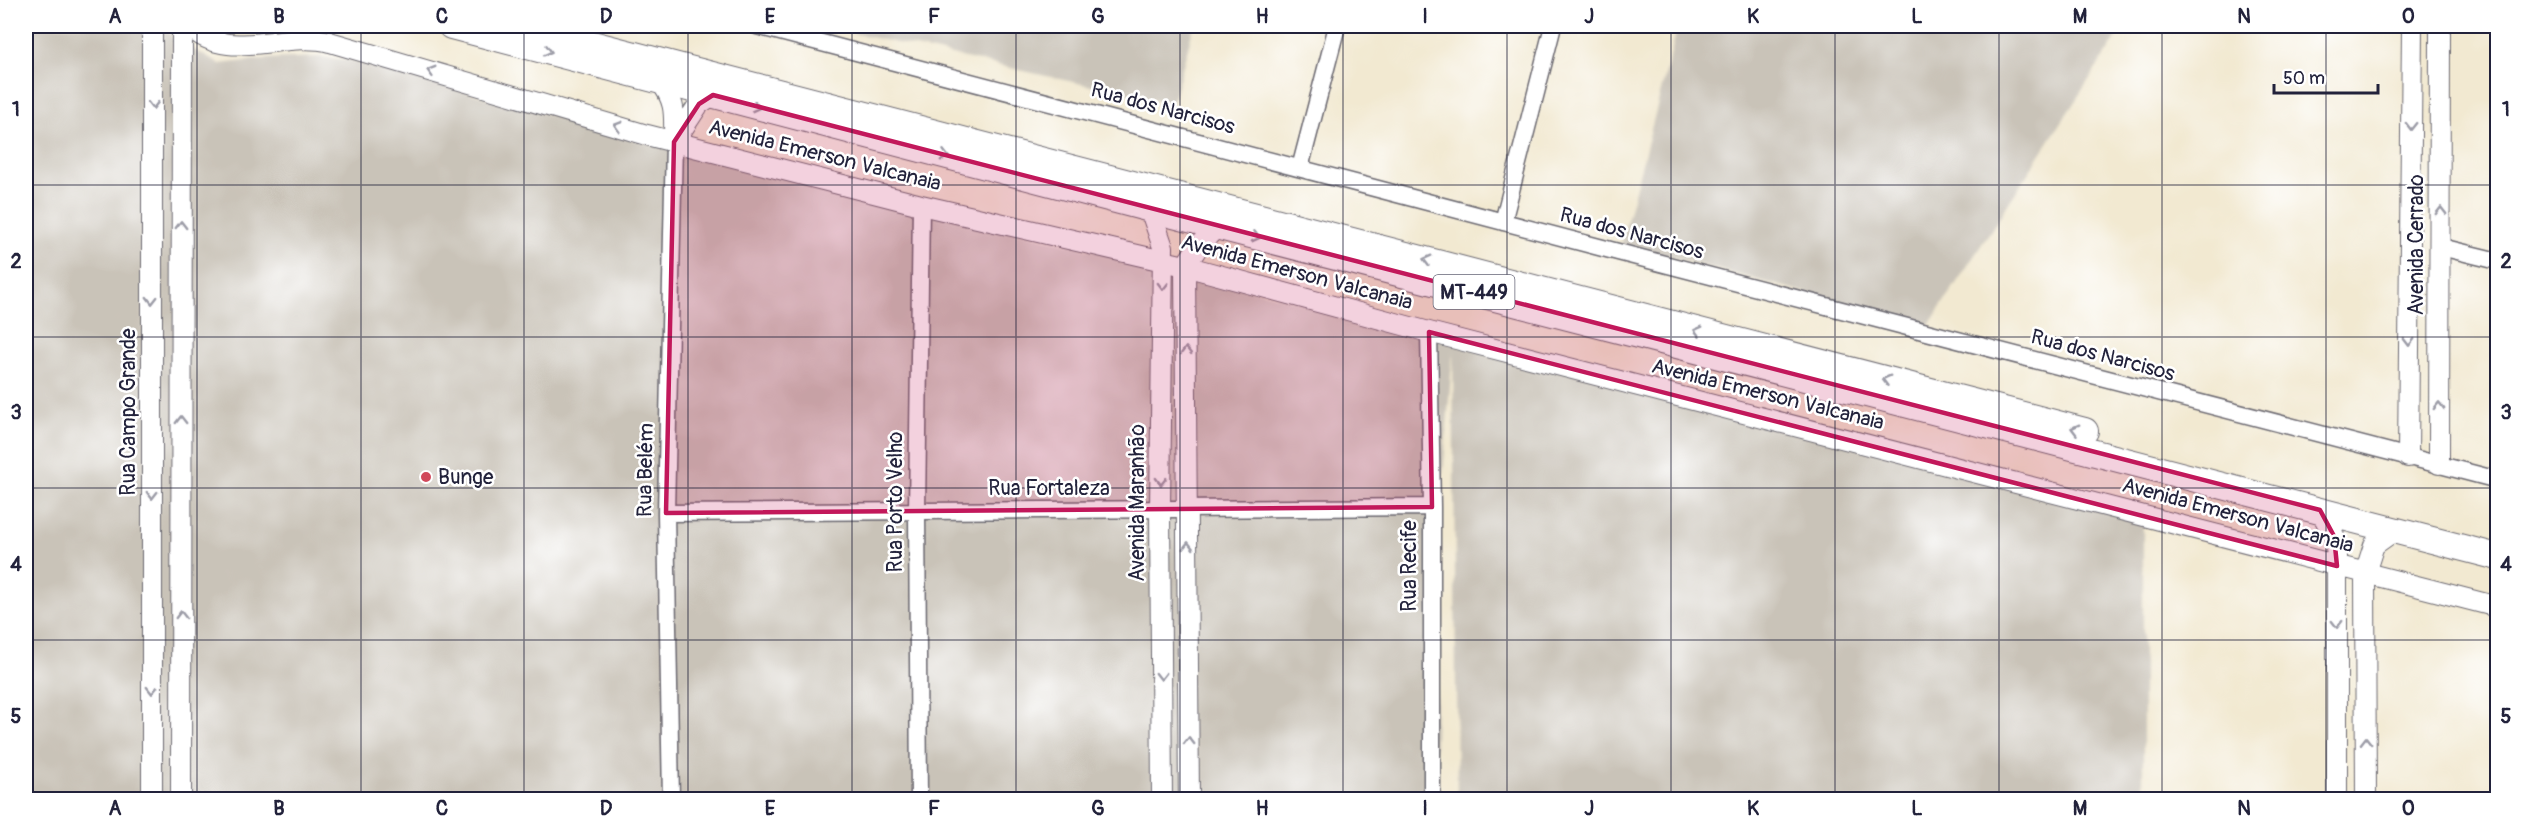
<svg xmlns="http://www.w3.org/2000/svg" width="2523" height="825" font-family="Pangolin,sans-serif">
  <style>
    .industrial { fill: #c9c3b8 }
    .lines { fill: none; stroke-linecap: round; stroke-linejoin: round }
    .minor-casing { stroke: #6b6870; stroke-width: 19 }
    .tertiary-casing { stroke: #6b6870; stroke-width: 22 }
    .primary-casing { stroke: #6b6870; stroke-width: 28 }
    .minor { stroke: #fff; stroke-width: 16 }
    .tertiary { stroke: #fff; stroke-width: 20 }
    .primary { stroke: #fff; stroke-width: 26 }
    .oneway { stroke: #9c9ca7 }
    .marked { fill: #c2185b; fill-opacity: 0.2; stroke: #c2185b; stroke-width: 4.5; stroke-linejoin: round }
    .grid { fill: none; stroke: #22223b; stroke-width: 1.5; stroke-opacity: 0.55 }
    .poi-dot { fill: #d1495b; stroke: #fff; stroke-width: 2 }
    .labels { text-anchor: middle; stroke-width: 5; stroke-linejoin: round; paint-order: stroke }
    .shield { fill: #fff; stroke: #646476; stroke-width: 1.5 }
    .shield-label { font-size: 20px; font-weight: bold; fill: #22223b }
    .street-label { font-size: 21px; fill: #22223b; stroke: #fff }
    .poi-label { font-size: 21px; fill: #22223b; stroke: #fff; text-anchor: start }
    .neatline { fill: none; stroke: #22223b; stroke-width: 2 }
    .grid-label { font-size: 20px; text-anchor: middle; font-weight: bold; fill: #22223b }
  </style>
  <rect width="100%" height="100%" fill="#fff"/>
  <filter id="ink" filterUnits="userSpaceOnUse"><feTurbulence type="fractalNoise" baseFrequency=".0167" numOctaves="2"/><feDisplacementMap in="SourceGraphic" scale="12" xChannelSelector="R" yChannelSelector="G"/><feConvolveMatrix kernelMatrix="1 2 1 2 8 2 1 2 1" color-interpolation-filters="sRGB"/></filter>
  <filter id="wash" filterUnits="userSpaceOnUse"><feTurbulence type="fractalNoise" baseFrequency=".008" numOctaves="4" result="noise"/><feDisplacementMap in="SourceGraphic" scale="24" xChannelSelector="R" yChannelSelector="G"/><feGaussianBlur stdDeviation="1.35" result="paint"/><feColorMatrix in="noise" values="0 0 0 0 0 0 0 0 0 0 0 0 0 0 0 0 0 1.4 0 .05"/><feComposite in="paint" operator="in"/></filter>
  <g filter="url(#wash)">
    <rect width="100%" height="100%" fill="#f2e9d1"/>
    <path class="industrial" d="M 26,26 L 161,26 L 174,38 L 219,64 L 264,59 L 319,57 L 350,60 L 644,141 L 1163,267 L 2143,517 L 2143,799 L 1457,799 L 1453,349 L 1439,523 L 1434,799 L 26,799 Z
      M 821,26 L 1194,26 L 1172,104 Z
      M 1678,26 L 2124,26 L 1929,325 L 1621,244 Z"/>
  </g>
  <g filter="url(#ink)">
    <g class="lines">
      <defs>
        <path id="minor" d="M 757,26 L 1618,252 L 2498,480
          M 1300,168 L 1337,26
          M 1503,222 L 1553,26
          M 2441,247 L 2498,261
          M 1429,332 L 1432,507 L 1432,800
          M 666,513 L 1432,507
          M 671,800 L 666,513 L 674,142
          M 919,800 L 917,511 L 921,205"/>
        <path id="tertiary" d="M 152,26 L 152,800
          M 189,26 C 227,64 284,30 330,42 L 647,135 L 921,205 L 1185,266 L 1429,332 L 2498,607
          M 660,81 C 677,103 674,115 674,142
          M 674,142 L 699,104 L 713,95
          M 1150,209 L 1163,247 L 1160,509 L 1162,800
          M 1185,266 L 1189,800
          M 1185,266 L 1200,244 L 1217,227
          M 2408,457 L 2412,26
          M 2439,464 L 2440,26
          M 2320,510 L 2334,536 L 2337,554 L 2337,800
          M 181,800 L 182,26
          M 2366,800 L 2365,573 L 2374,545 L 2395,530"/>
        <path id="primary" d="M 451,26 L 1150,209 L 2498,557
          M 523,26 L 2085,431"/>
      </defs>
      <use href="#minor" class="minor-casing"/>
      <use href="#tertiary" class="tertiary-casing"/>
      <use href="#primary" class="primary-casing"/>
      <use href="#minor" class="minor"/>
      <use href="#tertiary" class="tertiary"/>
      <use href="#primary" class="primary"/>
    </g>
    <defs><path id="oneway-chevron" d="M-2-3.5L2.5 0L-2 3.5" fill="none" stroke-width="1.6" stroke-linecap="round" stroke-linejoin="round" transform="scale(1.5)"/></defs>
    <g class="oneway">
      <use href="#oneway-chevron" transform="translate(548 51) rotate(15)"/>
      <use href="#oneway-chevron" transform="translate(431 71) rotate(-164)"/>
      <use href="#oneway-chevron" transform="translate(153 105) rotate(90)"/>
      <use href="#oneway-chevron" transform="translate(756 107) rotate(15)"/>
      <use href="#oneway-chevron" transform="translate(618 126) rotate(-164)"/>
      <use href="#oneway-chevron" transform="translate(2411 126) rotate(91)"/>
      <use href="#oneway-chevron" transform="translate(945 156) rotate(15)"/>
      <use href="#oneway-chevron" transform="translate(2441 211) rotate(-90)"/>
      <use href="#oneway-chevron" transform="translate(181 225) rotate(-90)"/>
      <use href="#oneway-chevron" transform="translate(1256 237) rotate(14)"/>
      <use href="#oneway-chevron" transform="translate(1427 260) rotate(-165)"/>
      <use href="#oneway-chevron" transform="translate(1163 286) rotate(91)"/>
      <use href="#oneway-chevron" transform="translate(152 300) rotate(90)"/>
      <use href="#oneway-chevron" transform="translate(1698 331) rotate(-165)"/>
      <use href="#oneway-chevron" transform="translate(2409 342) rotate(91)"/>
      <use href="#oneway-chevron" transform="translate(1186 351) rotate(-91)"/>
      <use href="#oneway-chevron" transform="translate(1886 380) rotate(-165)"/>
      <use href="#oneway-chevron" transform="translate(2439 406) rotate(-90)"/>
      <use href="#oneway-chevron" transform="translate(181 420) rotate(-90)"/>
      <use href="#oneway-chevron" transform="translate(2075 429) rotate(-165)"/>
      <use href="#oneway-chevron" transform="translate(1161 481) rotate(91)"/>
      <use href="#oneway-chevron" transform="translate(152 495) rotate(90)"/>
      <use href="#oneway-chevron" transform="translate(1188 546) rotate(-90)"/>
      <use href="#oneway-chevron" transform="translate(181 615) rotate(-90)"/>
      <use href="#oneway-chevron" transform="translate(2337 624) rotate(90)"/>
      <use href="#oneway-chevron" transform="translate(1161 676) rotate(90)"/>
      <use href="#oneway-chevron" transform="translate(152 690) rotate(90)"/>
      <use href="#oneway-chevron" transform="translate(1189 741) rotate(-90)"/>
      <use href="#oneway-chevron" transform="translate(2366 741) rotate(-90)"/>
    </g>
  </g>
  <path class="marked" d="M 713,95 L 2320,510 L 2334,536 L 2337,566 L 1429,332 L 1432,507 L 666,513 L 674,142 L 699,104 Z"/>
  <path class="grid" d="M 197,26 L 197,800M 361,26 L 361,800M 524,26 L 524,800M 688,26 L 688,800M 852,26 L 852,800M 1016,26 L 1016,800M 1180,26 L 1180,800M 1343,26 L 1343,800M 1507,26 L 1507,800M 1671,26 L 1671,800M 1835,26 L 1835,800M 1999,26 L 1999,800M 2162,26 L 2162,800M 2326,26 L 2326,800M 26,185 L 2498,185M 26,337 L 2498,337M 26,488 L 2498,488M 26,640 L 2498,640"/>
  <circle class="poi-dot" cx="426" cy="477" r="6"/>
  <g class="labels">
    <rect class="shield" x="1433.5" y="275" width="81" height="34" rx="4.5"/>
    <g class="shield-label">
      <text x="1474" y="299">MT-449</text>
    </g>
    <g class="street-label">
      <text transform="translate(1163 108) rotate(15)" y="7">Rua dos Narcisos</text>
      <text transform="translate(825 155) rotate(14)" y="7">Avenida Emerson Valcanaia</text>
      <text transform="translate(1632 233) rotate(15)" y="7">Rua dos Narcisos</text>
      <text transform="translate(2416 245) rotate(-90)" y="7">Avenida Cerrado</text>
      <text transform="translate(1297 272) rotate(15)" y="7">Avenida Emerson Valcanaia</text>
      <text transform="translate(2103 355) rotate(15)" y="7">Rua dos Narcisos</text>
      <text transform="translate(1768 394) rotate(14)" y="7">Avenida Emerson Valcanaia</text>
      <text transform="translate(128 412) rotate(-90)" y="7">Rua Campo Grande</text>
      <text transform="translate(645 470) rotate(-89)" y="7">Rua Belém</text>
      <text x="1049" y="495">Rua Fortaleza</text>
      <text transform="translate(895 502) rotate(-90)" y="7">Rua Porto Velho</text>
      <text transform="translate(1137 503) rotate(-90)" y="7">Avenida Maranhão</text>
      <text transform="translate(2238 515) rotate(15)" y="7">Avenida Emerson Valcanaia</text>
      <text transform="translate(1409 566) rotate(-90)" y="7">Rua Recife</text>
    </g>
    <g class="poi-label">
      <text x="438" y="484">Bunge</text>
    </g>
  </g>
  <rect width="2523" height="825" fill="none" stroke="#fff" stroke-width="66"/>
  <path d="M2274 84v9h104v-9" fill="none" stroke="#22223b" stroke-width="3"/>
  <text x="2283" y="84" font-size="18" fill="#22223b" stroke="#ffffff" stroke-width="4.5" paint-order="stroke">50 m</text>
  <rect x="33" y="33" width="2457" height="759" class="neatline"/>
  <g class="grid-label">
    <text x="115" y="23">A</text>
    <text x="279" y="23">B</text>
    <text x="442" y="23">C</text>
    <text x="606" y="23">D</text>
    <text x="770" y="23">E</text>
    <text x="934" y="23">F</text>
    <text x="1098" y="23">G</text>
    <text x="1262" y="23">H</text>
    <text x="1425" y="23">I</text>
    <text x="1589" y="23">J</text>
    <text x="1753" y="23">K</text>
    <text x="1917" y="23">L</text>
    <text x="2080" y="23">M</text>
    <text x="2244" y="23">N</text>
    <text x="2408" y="23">O</text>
    <text x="16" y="116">1</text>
    <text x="2506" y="116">1</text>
    <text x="16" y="268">2</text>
    <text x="2506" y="268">2</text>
    <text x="16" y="419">3</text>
    <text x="2506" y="419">3</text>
    <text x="16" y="571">4</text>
    <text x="2506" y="571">4</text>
    <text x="16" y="723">5</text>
    <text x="2506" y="723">5</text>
    <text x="115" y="815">A</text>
    <text x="279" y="815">B</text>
    <text x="442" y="815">C</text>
    <text x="606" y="815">D</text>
    <text x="770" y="815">E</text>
    <text x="934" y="815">F</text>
    <text x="1098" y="815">G</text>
    <text x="1262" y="815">H</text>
    <text x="1425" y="815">I</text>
    <text x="1589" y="815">J</text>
    <text x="1753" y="815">K</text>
    <text x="1917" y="815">L</text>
    <text x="2080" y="815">M</text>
    <text x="2244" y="815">N</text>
    <text x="2408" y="815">O</text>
  </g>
</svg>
